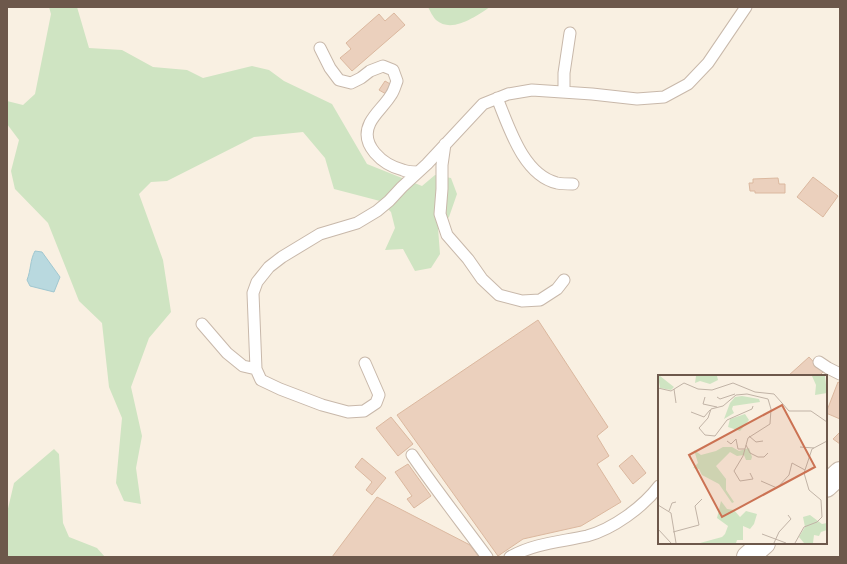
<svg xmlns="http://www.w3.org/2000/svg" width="847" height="564" font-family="'Alegreya Sans',sans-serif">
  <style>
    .green { fill: #cfe4c2 }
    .water { fill: #b9d9df; stroke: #a0c7d0 }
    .building { fill: #ebd0bd; stroke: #dbb89f }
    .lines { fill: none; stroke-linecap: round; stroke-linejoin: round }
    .lane-casing { stroke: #c8b8aa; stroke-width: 13 }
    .street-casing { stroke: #c8b8aa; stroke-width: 24 }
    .lane { stroke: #fff; stroke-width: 11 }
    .street { stroke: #fff; stroke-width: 22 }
    .inset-road { fill: none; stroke: #c1b3a6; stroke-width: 1 }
    .view { fill: #cb7253; fill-opacity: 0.15; stroke: #cb7253; stroke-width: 2 }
    .inset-edge { fill: none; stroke: #6d584b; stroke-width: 2 }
  </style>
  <rect width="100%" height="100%" fill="#f9f0e2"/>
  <path class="green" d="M 49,7 L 77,7 L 89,48 L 122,50 L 153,67 L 187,70 L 203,78 L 252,66 L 269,70 L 284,81 L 332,104 L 367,164 L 422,186 L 435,175 L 451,178 L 457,194 L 449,217 L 438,228 L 440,254 L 431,268 L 415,271 L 403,249 L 385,250 L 395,228 L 391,212 L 380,201 L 334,189 L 325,158 L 303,132 L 254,137 L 167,181 L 151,182 L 139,194 L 163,260 L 171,312 L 149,338 L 131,387 L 142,436 L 136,468 L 141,504 L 124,501 L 116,483 L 122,418 L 109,387 L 102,323 L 79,301 L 48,223 L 15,189 L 11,171 L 19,140 L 7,124 L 7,101 L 23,105 L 35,94 L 51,14 Z
    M 428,7 L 490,7 C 476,16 452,34 436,20 C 433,17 430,11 428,7 Z
    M 54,449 L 59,454 L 63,523 L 69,537 L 97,548 L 105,557 L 7,557 L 7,513 L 14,483 Z"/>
  <path class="water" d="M 35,251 L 42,252 L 60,277 L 54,292 L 30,286 L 27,280 C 31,270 30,260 35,251 Z"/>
  <path class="building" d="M 394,13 L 405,25 L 352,71 L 340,58 L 351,49 L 346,43 L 379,14 L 385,21 Z
    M 385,81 L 392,85 L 386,94 L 379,90 Z
    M 813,177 L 838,196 L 823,217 L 797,197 Z
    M 778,178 L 779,184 L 785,184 L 785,193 L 755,193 L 755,191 L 750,191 L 749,183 L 753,183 L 753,179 Z
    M 538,320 L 608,427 L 597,436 L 609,456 L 597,464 L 621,502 L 581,526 L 523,539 L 498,556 L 397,415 Z
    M 809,357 L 823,372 L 819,376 L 788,376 Z
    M 838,382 L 840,383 L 840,419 L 826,413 Z
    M 391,417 L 413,444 L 398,456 L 376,428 Z
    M 839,433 L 840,434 L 840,444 L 833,439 Z
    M 632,455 L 646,473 L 633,484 L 619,466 Z
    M 362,458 L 386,478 L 372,495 L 366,490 L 372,482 L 355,467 Z
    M 408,464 L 431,496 L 414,508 L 407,499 L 412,496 L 395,472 Z
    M 377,497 L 470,545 L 479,557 L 332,557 Z"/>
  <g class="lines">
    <defs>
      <path id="lane" d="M 320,48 L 330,68 L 339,80 L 351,83 L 361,78 L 370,71 L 383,66 L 393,70 L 397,81 C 395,86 394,91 391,95 C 385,105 375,113 370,123 C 359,145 383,165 403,170 C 407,172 413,172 418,172
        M 564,92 L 564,73 L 570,33
        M 497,98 C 509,127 523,175 557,183 C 562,184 568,184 573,184
        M 445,144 L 442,165 L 442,189 L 440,214 L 447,235 L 468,259 L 482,279 L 499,295 L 522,301 L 540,300 L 557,289 L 564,280
        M 202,324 L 227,353 L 243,366 L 256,369
        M 819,362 L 828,368 L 840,374
        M 365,363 L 379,395 L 376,403 L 364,411 L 348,412 L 322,405 L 280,389 L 261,380 L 256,369 L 253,293 L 257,282 L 269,267 L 282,257 L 320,234 L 357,223 L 377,211 L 389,201 L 402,187 L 427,164 L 483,104 L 508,94 L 532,90 L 592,94 L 637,99 L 664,97 L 688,84 L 708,63 L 746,7
        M 412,455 C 436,490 462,523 487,557
        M 510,557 C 535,543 560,542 587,536 C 613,529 643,507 659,486"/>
      <path id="street" d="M 826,486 L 840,473
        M 748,557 L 764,543"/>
    </defs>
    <use href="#lane" class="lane-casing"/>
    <use href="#street" class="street-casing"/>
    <use href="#lane" class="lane"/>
    <use href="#street" class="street"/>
  </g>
  <g transform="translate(658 375)">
    <rect width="169" height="169" fill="#f9f0e2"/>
    <path d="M 0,1 L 2,1 L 16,12 L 13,15 L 2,13 ZM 38,1 L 59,1 L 60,5 L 52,9 L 42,6 L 37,8 ZM 154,1 L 167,1 L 169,18 L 157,20 L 158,10 ZM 84,21 L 101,24 L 102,27 L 75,31 L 74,34 L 76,38 L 66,44 L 72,28 L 77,22 ZM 87,39 L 91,45 L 82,56 L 70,52 L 72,44 ZM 65,72 L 74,72 L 81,76 L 91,73 L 94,82 L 93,85 L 88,85 L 86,80 L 79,81 L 72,77 L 58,91 L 68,104 L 68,115 L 76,127 L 74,128 L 61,109 L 44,100 L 41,94 L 35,93 L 40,88 L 36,75 L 43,80 L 58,76 ZM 63,126 L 69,134 L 76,135 L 82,142 L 88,136 L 99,139 L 96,149 L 92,154 L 85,151 L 85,165 L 79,165 L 78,168 L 42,168 L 64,162 L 67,159 L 70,151 L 59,143 ZM 152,140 L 164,149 L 169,148 L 169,155 L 163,157 L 161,161 L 156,160 L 155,168 L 146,168 L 141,162 L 147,152 L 145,142 Z" fill="#cfe4c2"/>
    <path class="inset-road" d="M 0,13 L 13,16 L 26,8 L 40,14 L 54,15 L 75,8 L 97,17 L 116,19 L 131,36 L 153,36 L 169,47M 16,14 L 18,28M 47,22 L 45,29 L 59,32M 59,22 L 62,24 L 77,19M 33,37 L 46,42 L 52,35M 91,61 L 98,67 L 105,66M 69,66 L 73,69 L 78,64 L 80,74 L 87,74M 88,70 L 92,78 L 100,82 L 106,82 L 110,78M 142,72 L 156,73M 92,98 L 95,104 L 82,106 L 76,96 L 85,81 L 90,63 L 112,49 L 113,34 L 110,24 L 89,19 L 78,20 L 65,31 L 53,34 L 50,43 L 41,53 L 47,60 L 57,61 L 69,45 L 94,34 L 95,31M 103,106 L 119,113 L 131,100 L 134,88 L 147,95M 0,130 L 13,138 L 18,168M 11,136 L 14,128 L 18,127M 0,154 L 13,168M 15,157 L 41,150 L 37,131 L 44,124M 104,159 L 128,168M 116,168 L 121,157 L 133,144 L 130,140M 137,168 L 146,152 L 159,147 L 164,142 L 163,125 L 151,115 L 146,98 L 154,74 L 169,66"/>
    <path class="view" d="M 124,30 L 157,92 L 64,142 L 31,80 Z"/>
    <rect width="169" height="169" class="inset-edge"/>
  </g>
  <rect width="847" height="564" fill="none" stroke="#6d584b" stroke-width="16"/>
</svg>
